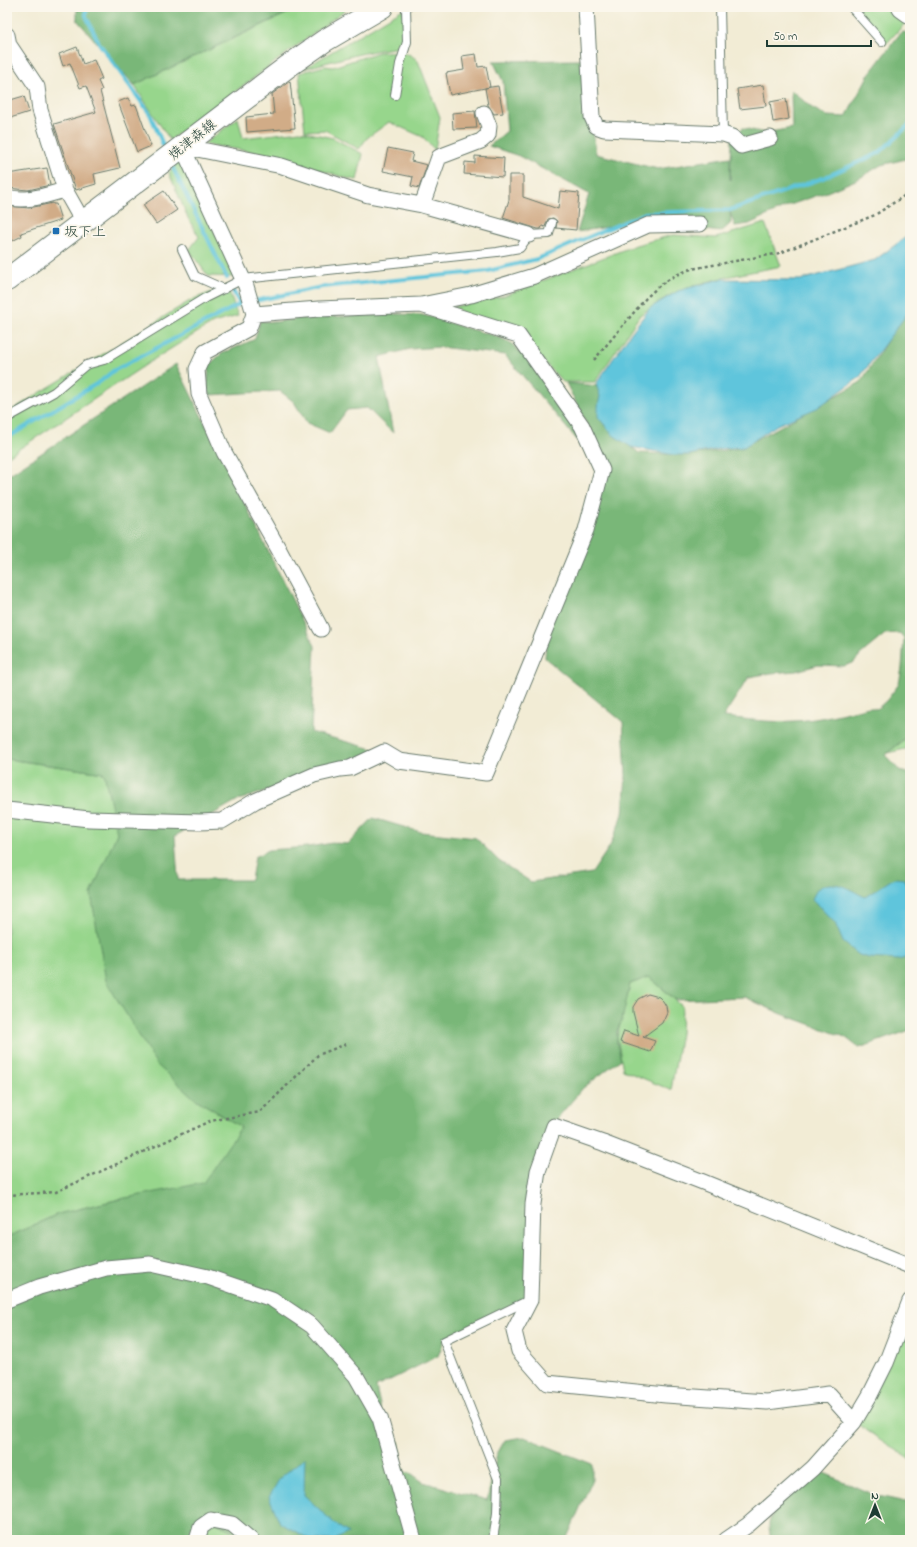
<svg xmlns="http://www.w3.org/2000/svg" width="917" height="1547" font-family="'Indie Flower','Klee One',sans-serif">
  <style>
    .green { fill: #97d68c; stroke: #5b8a60 }
    .forest { fill: #79b778; stroke: #4c7a56; fill-rule: evenodd }
    .water { fill: #5ec5dc; stroke: #3e8188 }
    .lines { fill: none; stroke-linecap: round; stroke-linejoin: round }
    .stream { stroke: #5ec5dc; stroke-width: 4 }
    .building { fill: #d1ac87 }
    .service-casing { stroke: #697a6c; stroke-width: 10 }
    .minor-casing { stroke: #697a6c; stroke-width: 17 }
    .primary-casing { stroke: #697a6c; stroke-width: 24 }
    .path { stroke: #697a6c; stroke-width: 2.5; stroke-dasharray: 3 3; stroke-linecap: butt }
    .service { stroke: #fff; stroke-width: 8 }
    .minor { stroke: #fff; stroke-width: 15 }
    .primary { stroke: #fff; stroke-width: 22 }
    .poi-dot { fill: #1f6fb2; stroke: #fbf7ec; stroke-width: 1.5 }
    .labels { text-anchor: middle; stroke-width: 3.5; stroke-linejoin: round; paint-order: stroke }
    .street-label { font-size: 14px; fill: #1f3d34; stroke: #fbf7ec }
    .poi-label { font-size: 14px; fill: #1f3d34; stroke: #fbf7ec; text-anchor: start }
  </style>
  <rect width="100%" height="100%" fill="#fbf7ec"/>
  <filter id="ink" filterUnits="userSpaceOnUse"><feTurbulence type="fractalNoise" baseFrequency=".025" numOctaves="2"/><feDisplacementMap in="SourceGraphic" scale="8" xChannelSelector="R" yChannelSelector="G"/><feConvolveMatrix kernelMatrix="1 2 1 2 8 2 1 2 1" color-interpolation-filters="sRGB"/></filter>
  <filter id="wash" filterUnits="userSpaceOnUse"><feTurbulence type="fractalNoise" baseFrequency=".012" numOctaves="4" result="noise"/><feDisplacementMap in="SourceGraphic" scale="16" xChannelSelector="R" yChannelSelector="G"/><feGaussianBlur stdDeviation="0.9" result="paint"/><feColorMatrix in="noise" values="0 0 0 0 0 0 0 0 0 0 0 0 0 0 0 0 0 1.4 0 .05"/><feComposite in="paint" operator="in"/></filter>
  <g filter="url(#wash)">
    <rect width="100%" height="100%" fill="#f2ecd5"/>
    <path class="green" d="M 301,7 L 349,7 L 170,140 L 134,85 Z
      M 855,7 L 891,7 L 908,20 L 886,44 Z
      M 403,9 L 406,47 C 371,49 337,60 303,69 Z
      M 379,52 C 395,52 406,49 418,61 L 440,117 L 435,150 L 423,137 L 389,122 L 367,138 L 359,149 L 325,130 L 305,131 L 299,73 L 325,66 L 333,67 Z
      M 238,118 L 243,138 L 300,131 L 333,138 L 363,154 L 357,180 L 350,179 L 266,154 L 204,144 Z
      M 180,159 L 236,277 L 208,276 L 189,250 L 199,237 L 188,218 L 169,173 Z
      M 765,223 L 781,266 C 748,273 712,278 679,291 C 666,296 652,307 640,315 L 595,382 L 563,382 L 518,335 L 490,328 L 453,307 L 503,296 L 636,245 L 673,235 L 716,238 Z
      M 212,292 L 229,292 L 238,316 L 213,323 L 159,356 L 7,457 L 7,413 L 193,299 Z
      M 910,736 L 910,748 L 887,753 Z
      M 7,759 L 104,773 L 194,1098 L 241,1127 L 202,1190 L 120,1199 L 58,1214 L 10,1236 L 7,1240 Z
      M 649,977 L 682,1006 L 681,1033 L 671,1090 L 623,1070 L 617,1037 L 630,984 Z
      M 910,1319 L 910,1459 L 854,1422 Z
      M 211,1520 L 251,1540 L 203,1540 Z"/>
    <path class="forest" d="M 77,7 L 300,7 L 134,85 L 77,20 Z
      M 902,31 L 910,35 L 910,158 L 881,165 L 858,179 L 827,192 L 790,205 L 749,224 L 735,226 L 730,212 L 731,223 L 721,232 L 672,226 L 640,216 L 625,224 L 577,232 L 589,194 L 519,156 L 489,146 L 507,131 L 503,81 L 493,61 L 584,60 L 596,154 L 658,169 L 730,157 L 730,180 L 732,137 L 743,128 L 765,133 L 792,128 L 791,90 L 812,108 L 827,116 L 846,117 L 869,74 Z
      M 910,310 L 910,734 L 885,755 L 900,771 L 910,774 L 910,1030 L 859,1048 L 845,1037 L 782,1014 L 744,997 L 676,1000 L 649,977 L 630,984 L 622,1020 L 617,1031 L 617,1043 L 621,1059 L 583,1088 L 560,1115 L 554,1126 L 533,1204 L 530,1300 L 444,1341 L 438,1356 L 376,1387 L 380,1405 L 382,1427 L 399,1442 L 401,1460 L 405,1472 L 412,1474 L 423,1482 L 487,1500 L 497,1454 L 505,1440 L 524,1437 L 592,1464 L 592,1480 L 566,1540 L 251,1540 L 211,1520 L 202,1540 L 7,1540 L 7,1240 L 10,1236 L 58,1214 L 120,1199 L 203,1183 L 241,1127 L 194,1098 L 157,1065 L 106,981 L 91,894 L 117,833 L 104,773 L 7,759 L 7,476 L 176,364 L 315,646 L 311,732 L 384,752 L 236,801 L 175,836 L 178,880 L 251,880 L 255,857 L 269,850 L 308,847 L 333,843 L 348,844 L 373,818 L 421,832 L 476,838 L 499,861 L 531,882 L 592,873 L 610,846 L 623,814 L 626,776 L 623,722 L 545,658 L 547,627 L 607,464 L 566,383 L 600,386 L 602,422 L 639,453 L 689,455 L 741,448 L 861,382 L 892,333 ZM 900,633 L 904,638 L 902,668 L 899,684 L 887,700 L 877,709 L 869,707 C 844,713 819,720 794,721 C 770,723 747,719 723,717 L 749,677 L 771,673 L 796,671 L 818,665 L 844,666 L 853,663 L 861,654 L 885,634 Z
      M 398,314 L 422,315 L 439,319 L 462,327 L 496,336 L 511,343 L 531,364 L 569,417 L 600,467 L 505,355 L 440,347 L 410,349 L 379,357 L 393,433 L 367,408 L 347,410 L 330,433 L 307,423 L 294,402 L 280,391 L 210,395 L 207,389 L 209,365 L 221,354 L 255,339 L 260,321 L 276,322 L 301,318 Z
      M 813,1468 L 874,1495 L 910,1503 L 910,1540 L 771,1540 C 770,1535 769,1529 769,1524 C 772,1504 799,1483 813,1468 Z"/>
    <path class="water" d="M 910,234 L 910,310 L 859,378 L 817,408 L 777,425 L 744,447 L 719,449 L 689,455 L 674,455 L 631,447 L 613,435 L 598,417 L 598,406 L 600,396 L 596,384 L 630,334 L 650,308 L 678,291 L 720,279 L 800,280 L 875,260 Z
      M 894,878 L 904,879 L 910,890 L 910,957 L 898,960 L 869,958 L 859,955 L 843,942 L 835,923 L 812,899 C 814,895 816,890 819,888 C 834,877 852,891 865,897 Z
      M 305,1457 L 304,1495 L 334,1523 L 348,1533 L 335,1540 L 311,1540 L 280,1523 L 269,1497 L 280,1478 Z"/>
    <g class="lines">
      <path class="stream" d="M 86,7 L 86,16 L 99,43 L 150,114 L 166,152
        M 171,164 L 227,278
        M 233,291 L 240,304
        M 7,438 L 101,381 L 113,371 L 240,304 L 322,287 L 488,271 L 537,259 L 645,213 L 730,210 L 823,178 L 879,153 L 910,124"/>
    </g>
    <g id="blocks">
      <path class="building" d="M 77,47 L 83,64 L 94,60 L 102,79 L 98,81 L 102,90 L 100,91 L 120,168 L 94,174 L 96,184 L 76,190 L 54,124 L 96,112 L 86,86 L 80,88 L 70,63 L 63,66 L 59,54 Z
        M 476,54 L 478,67 L 486,66 L 490,87 L 450,95 L 446,73 L 464,70 L 462,56 Z
        M 290,81 L 295,128 L 247,132 L 246,117 L 274,114 L 272,94 Z
        M 763,85 L 766,106 L 740,109 L 737,89 Z
        M 498,86 L 503,113 L 494,114 L 488,105 L 485,88 Z
        M 24,96 L 29,112 L 7,119 L 7,101 Z
        M 128,98 L 132,106 L 136,105 L 151,146 L 137,152 L 118,102 Z
        M 786,99 L 789,119 L 773,122 L 770,102 Z
        M 475,111 L 477,128 L 453,129 L 452,113 Z
        M 388,148 L 413,153 L 411,161 L 427,165 L 419,188 L 411,186 L 413,177 L 383,171 Z
        M 475,156 L 504,158 L 503,177 L 464,174 L 465,162 L 475,163 Z
        M 47,168 L 50,185 L 28,190 L 7,188 L 7,174 Z
        M 509,175 L 523,175 L 523,197 L 558,209 L 560,191 L 579,193 L 576,230 L 556,228 L 557,221 L 553,218 L 548,219 L 545,227 L 542,226 L 541,229 L 538,229 L 503,218 L 509,200 Z
        M 164,191 L 177,210 L 156,224 L 143,205 Z
        M 53,203 L 53,204 L 56,204 L 61,220 L 21,233 L 22,236 L 10,242 L 7,235 L 7,206 L 29,208 Z
        M 648,994 L 659,997 L 663,1001 L 666,1006 L 667,1012 L 662,1023 L 643,1037 L 655,1041 L 650,1052 L 620,1042 L 624,1031 L 639,1036 L 633,1012 L 633,1007 L 638,999 Z"/>
    </g>
  </g>
  <g filter="url(#ink)">
    <use href="#blocks" fill-opacity="0" stroke="#697a6c" stroke-width="1"/>
    <g class="lines">
      <defs>
        <path id="service" d="M 720,7 L 723,134
          M 851,7 L 882,42
          M 395,95 L 400,64 L 407,42 L 406,7
          M 182,249 L 195,276 L 224,289
          M 7,418 L 54,392 L 86,365 L 104,360 L 205,298 L 243,279 L 497,252 L 520,248 L 529,235 L 549,234 L 552,223
          M 493,1540 L 497,1513 L 498,1479 L 444,1341 L 529,1300"/>
        <path id="minor" d="M 586,7 L 592,117 L 596,126 L 604,129 L 723,134 L 732,137 L 741,146 L 770,138
          M 7,35 L 9,45 L 37,87 L 40,110 L 65,190 L 83,222
          M 182,146 L 246,286 L 254,314 L 249,328 L 205,352 L 197,369 L 199,394 L 224,452 L 278,548 L 321,629
          M 182,146 L 282,166 L 368,195 L 422,205 L 529,235
          M 7,197 C 26,203 46,195 65,190
          M 422,205 L 439,157 L 481,141 L 488,135 L 489,126 L 484,113
          M 254,314 L 319,309 L 421,305 L 471,295 L 534,276 L 648,225 L 700,224
          M 7,810 L 89,819 L 200,822 L 222,821 L 255,801 L 314,775 L 340,769 L 350,768 L 384,752 L 399,761 L 486,773 L 586,530 L 602,470 L 582,426 L 518,335 L 421,305
          M 7,1300 L 39,1287 L 106,1268 L 150,1264 L 208,1277 L 272,1299 L 312,1326 L 356,1376 L 380,1418 L 414,1540
          M 854,1422 L 870,1395 L 886,1363 L 910,1301
          M 197,1540 L 201,1527 L 211,1520 L 232,1524 L 251,1540
          M 726,1540 L 748,1525 L 813,1468 L 854,1422 L 829,1394 L 767,1402 L 666,1395 L 547,1383 L 519,1351 L 514,1331 L 530,1300 L 533,1204 L 538,1171 L 554,1126 L 603,1143 L 703,1182 L 910,1266"/>
        <path id="primary" d="M 903,7 L 910,12
          M 7,280 L 287,67 L 324,41 L 382,7"/>
      </defs>
      <use href="#service" class="service-casing"/>
      <use href="#minor" class="minor-casing"/>
      <use href="#primary" class="primary-casing"/>
      <path class="path" d="M 594,360 L 646,298 L 660,285 L 676,275 L 691,269 L 780,253 L 875,215 L 910,192
        M 7,1195 L 56,1192 L 210,1121 L 260,1112 L 318,1055 L 349,1043
        M 7,1400 L 9,1398"/>
      <use href="#service" class="service"/>
      <use href="#minor" class="minor"/>
      <use href="#primary" class="primary"/>
    </g>
  </g>
  <rect class="poi-dot" x="52" y="227" width="8" height="8" rx="2"/>
  <g class="labels">
    <g class="street-label">
      <text transform="translate(192 139) rotate(-38)" y="5">焼津森線</text>
    </g>
    <g class="poi-label">
      <text x="64" y="236">坂下上</text>
    </g>
  </g>
  <rect width="917" height="1547" fill="none" stroke="#fbf7ec" stroke-width="24"/>
  <g transform="translate(875 1505)" stroke="#fbf7ec" stroke-width="3" paint-order="stroke">
  <path d="M0-3L7 15L0 10L-7 15Z" fill="#1f3d34"/>
  <text y="-6" font-size="11" font-weight="bold" text-anchor="middle" fill="#1f3d34">N</text>
  </g>
  <path d="M767 40v6h104v-6" fill="none" stroke="#1f3d34" stroke-width="2"/>
  <text x="773" y="40" font-size="12" fill="#1f3d34" stroke="#fbf7ec" stroke-width="3" paint-order="stroke">50 m</text>
</svg>
